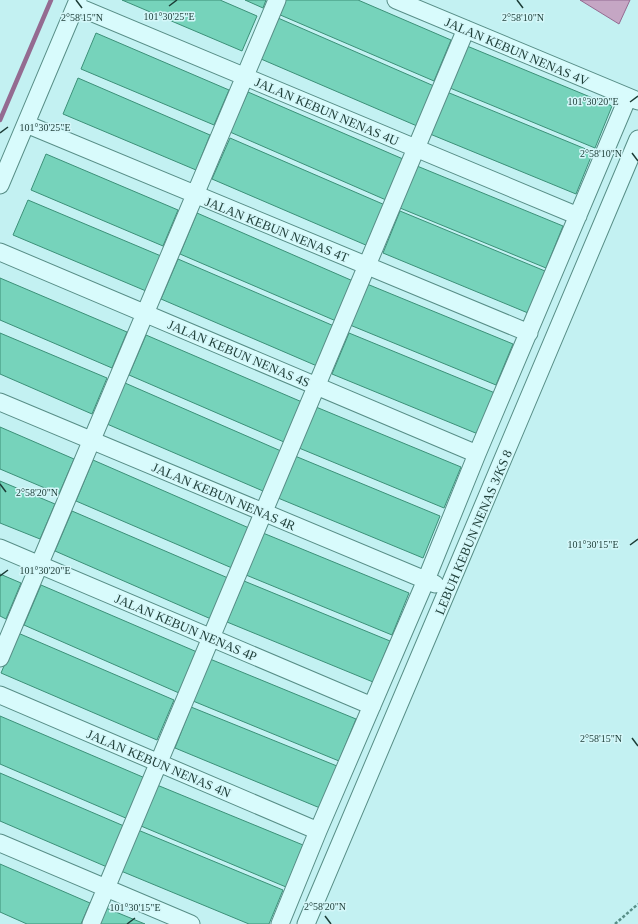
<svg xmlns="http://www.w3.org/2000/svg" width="638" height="924" font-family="Georgia,serif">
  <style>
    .water { fill: #c5a6c4; stroke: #946b91 }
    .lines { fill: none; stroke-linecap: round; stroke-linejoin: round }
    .stream { stroke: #946b91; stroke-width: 4.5 }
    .building { fill: #76d3bb; stroke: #3c9078 }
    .minor-casing { stroke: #588e87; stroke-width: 19 }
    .path { stroke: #588e87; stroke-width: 2.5; stroke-dasharray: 3 2; stroke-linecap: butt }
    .minor { stroke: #d8fbfc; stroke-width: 17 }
    .ticks { fill: none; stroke: #1d3d37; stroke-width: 1.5 }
    .labels { text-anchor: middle; stroke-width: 3; stroke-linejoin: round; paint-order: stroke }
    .street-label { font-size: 13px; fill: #1d3d37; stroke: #d4f7f9 }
    .ticks-label { font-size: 10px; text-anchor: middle; fill: #1d3d37; stroke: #d4f7f9; stroke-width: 3; stroke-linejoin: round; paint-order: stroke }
  </style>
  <rect width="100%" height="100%" fill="#c3f1f2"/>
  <path class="water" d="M 580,0 L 630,0 L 619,24 Z"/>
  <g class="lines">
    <path class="stream" d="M 0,120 L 51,0"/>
  </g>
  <path class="building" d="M 122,0 L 220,0 L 257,16 L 242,51 Z
    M 245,0 L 266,0 L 263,8 Z
    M 284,0 L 358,0 L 451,40 L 434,81 L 278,14 Z
    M 278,18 L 434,86 L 417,126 L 261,59 Z
    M 96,33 L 229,90 L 214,125 L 81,69 Z
    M 467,46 L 612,106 L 595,148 L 450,88 Z
    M 78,78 L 210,135 L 196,170 L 63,114 Z
    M 248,92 L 403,159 L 386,200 L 230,132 Z
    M 447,92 L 593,152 L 576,194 L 430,134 Z
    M 230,138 L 385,205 L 368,246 L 212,179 Z
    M 46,154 L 178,210 L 163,246 L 31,190 Z
    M 417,166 L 563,226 L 546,268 L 400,208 Z
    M 28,200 L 161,256 L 146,291 L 13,235 Z
    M 400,211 L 545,271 L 528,313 L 383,253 Z
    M 197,213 L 353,281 L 336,321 L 180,254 Z
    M 178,259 L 334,326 L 317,366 L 161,299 Z
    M 0,278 L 127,332 L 112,368 L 0,320 Z
    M 367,284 L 513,344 L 496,385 L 350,325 Z
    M 0,333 L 107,378 L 92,414 L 0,374 Z
    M 349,333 L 495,393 L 478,434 L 332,374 Z
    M 146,335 L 302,402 L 284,442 L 129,375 Z
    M 125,383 L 281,451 L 263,491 L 107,424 Z
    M 316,407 L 461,467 L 444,508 L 299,448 Z
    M 0,427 L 74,459 L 59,494 L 0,469 Z
    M 295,456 L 440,516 L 423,558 L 278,498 Z
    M 93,460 L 249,528 L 232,568 L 76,501 Z
    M 0,481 L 55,504 L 40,539 L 0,523 Z
    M 72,511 L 228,578 L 211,619 L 55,551 Z
    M 263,533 L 409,593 L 392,635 L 246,575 Z
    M 0,574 L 21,583 L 6,619 L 0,616 Z
    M 244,581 L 390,641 L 373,682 L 227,622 Z
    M 41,585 L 197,652 L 179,693 L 24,625 Z
    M 18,633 L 174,700 L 157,740 L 1,673 Z
    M 210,659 L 356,719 L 339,761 L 193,701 Z
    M 191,707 L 337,766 L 320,808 L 175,748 Z
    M 0,716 L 145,778 L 128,819 L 0,764 Z
    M 0,773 L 124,826 L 107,867 L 0,821 Z
    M 157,785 L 303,845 L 286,887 L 141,826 Z
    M 138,830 L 283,890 L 269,924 L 249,924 L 121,871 Z
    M 0,864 L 90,903 L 81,924 L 27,924 L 0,912 Z
    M 106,908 L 145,924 L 99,924 Z"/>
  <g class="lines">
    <defs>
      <path id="minor" d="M 396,0 L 638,101
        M 76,6 L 578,216
        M 26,124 L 529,333
        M 0,185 L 78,0
        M 0,252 L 477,454
        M 0,402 L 435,584
        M 0,548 L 372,706
        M 0,658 L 277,0
        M 0,695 L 318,831
        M 0,843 L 191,924
        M 91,924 L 466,29
        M 280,924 L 318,831 L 426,580 L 477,454 L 628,97
        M 306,924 L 448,589 L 638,139"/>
    </defs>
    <use href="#minor" class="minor-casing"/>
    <path class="path" d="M 615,924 L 638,904"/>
    <use href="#minor" class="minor"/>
  </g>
  <path class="ticks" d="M 76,0 L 82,8M 517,0 L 523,8M 169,6 L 177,0M 630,102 L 638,96M 0,133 L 8,127M 632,153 L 638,161M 0,484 L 6,492M 630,545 L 638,539M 0,576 L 8,570M 632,738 L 638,746M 325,916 L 331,924M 127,924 L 135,918"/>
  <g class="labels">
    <g class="street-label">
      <text transform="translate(517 51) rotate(23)" y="5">JALAN KEBUN NENAS 4V</text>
      <text transform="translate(327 111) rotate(23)" y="5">JALAN KEBUN NENAS 4U</text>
      <text transform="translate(277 229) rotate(22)" y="5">JALAN KEBUN NENAS 4T</text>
      <text transform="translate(239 353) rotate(23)" y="5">JALAN KEBUN NENAS 4S</text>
      <text transform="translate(224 496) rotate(23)" y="5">JALAN KEBUN NENAS 4R</text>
      <text transform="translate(473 532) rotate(-67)" y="5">LEBUH KEBUN NENAS 3/KS 8</text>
      <text transform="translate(186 627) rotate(23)" y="5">JALAN KEBUN NENAS 4P</text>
      <text transform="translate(159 763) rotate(23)" y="5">JALAN KEBUN NENAS 4N</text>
    </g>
  </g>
  <g class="ticks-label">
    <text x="169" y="20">101°30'25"E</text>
    <text x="82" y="21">2°58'15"N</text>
    <text x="523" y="21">2°58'10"N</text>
    <text x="593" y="105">101°30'20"E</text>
    <text x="45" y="131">101°30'25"E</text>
    <text x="601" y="157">2°58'10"N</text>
    <text x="37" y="496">2°58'20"N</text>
    <text x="593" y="548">101°30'15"E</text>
    <text x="45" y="574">101°30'20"E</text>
    <text x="601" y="742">2°58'15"N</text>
    <text x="325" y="910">2°58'20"N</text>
    <text x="135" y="911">101°30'15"E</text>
  </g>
</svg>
